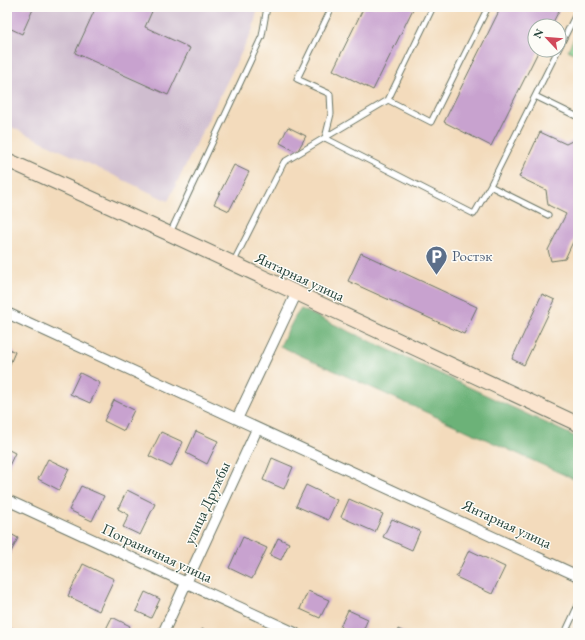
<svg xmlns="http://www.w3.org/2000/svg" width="585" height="640" font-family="'EB Garamond',serif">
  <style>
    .industrial { fill: #cfbdcf }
    .green { fill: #86d08d; stroke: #528660 }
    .forest { fill: #6cb278; stroke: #467856 }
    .building { fill: #c8a2cf }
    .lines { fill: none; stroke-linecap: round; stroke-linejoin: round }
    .lane-casing { stroke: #697464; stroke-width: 7 }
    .street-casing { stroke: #697464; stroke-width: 12 }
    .secondary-casing { stroke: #697464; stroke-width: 16 }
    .lane { stroke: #fff; stroke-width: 5 }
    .street { stroke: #fff; stroke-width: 10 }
    .secondary { stroke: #fbe5cf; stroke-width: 14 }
    .labels { text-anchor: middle; stroke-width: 3; stroke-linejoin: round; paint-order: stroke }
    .service-label { font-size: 15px; fill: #4e5e75; stroke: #fdfcf7; text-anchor: start }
    .street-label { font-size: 15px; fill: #1f3d34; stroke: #fdfcf7 }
  </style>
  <rect width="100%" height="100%" fill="#fdfcf7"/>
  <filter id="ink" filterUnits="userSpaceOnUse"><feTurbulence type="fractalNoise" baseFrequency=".025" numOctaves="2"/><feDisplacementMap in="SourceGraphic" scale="8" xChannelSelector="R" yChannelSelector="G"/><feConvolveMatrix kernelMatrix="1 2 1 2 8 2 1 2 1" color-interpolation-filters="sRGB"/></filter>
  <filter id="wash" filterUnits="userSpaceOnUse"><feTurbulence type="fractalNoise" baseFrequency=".012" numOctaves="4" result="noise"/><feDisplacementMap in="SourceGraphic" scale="16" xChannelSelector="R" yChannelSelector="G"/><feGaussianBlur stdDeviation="0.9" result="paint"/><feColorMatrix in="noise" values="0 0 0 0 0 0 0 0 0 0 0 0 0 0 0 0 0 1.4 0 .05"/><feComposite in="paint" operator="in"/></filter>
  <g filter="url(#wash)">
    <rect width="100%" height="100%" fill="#f3dbbc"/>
    <path class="industrial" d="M 7,7 L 258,7 L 253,29 L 168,201 L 7,125 Z"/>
    <path class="green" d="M 578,30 L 578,55 L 568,50 Z"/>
    <path class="forest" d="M 301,309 L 578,438 L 578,481 L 280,346 L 295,317 Z"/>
    <g id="blocks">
      <path class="building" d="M 7,7 L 34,7 L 22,34 L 7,27 Z
        M 96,7 L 154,7 L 145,27 L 190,48 L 168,95 L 75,53 Z
        M 364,7 L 414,7 L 373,90 L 333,70 Z
        M 501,7 L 561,7 L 551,26 L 535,26 L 535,50 L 539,50 L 491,146 L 444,122 Z
        M 288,127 L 306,136 L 297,152 L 280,143 Z
        M 540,132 L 566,144 L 578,138 L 578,231 L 565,259 L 551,261 L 548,250 L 566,214 L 548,205 L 546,190 L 519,177 Z
        M 234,165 L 249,172 L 229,211 L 214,204 Z
        M 361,253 L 477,307 L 464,334 L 348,281 Z
        M 542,294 L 555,300 L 524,365 L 512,359 Z
        M 7,348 L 15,352 L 7,371 Z
        M 80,373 L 100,383 L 90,403 L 70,394 Z
        M 114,400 L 134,410 L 124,431 L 104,421 Z
        M 196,431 L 218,441 L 207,464 L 186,453 Z
        M 161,432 L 183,442 L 171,467 L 149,456 Z
        M 7,449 L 15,453 L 7,470 Z
        M 272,458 L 293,467 L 284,489 L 263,480 Z
        M 48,459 L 69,469 L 59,490 L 38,479 Z
        M 306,485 L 337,500 L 328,520 L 296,506 Z
        M 81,486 L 104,496 L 92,521 L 69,510 Z
        M 127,490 L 155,504 L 140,535 L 123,527 L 129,515 L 118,509 Z
        M 349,499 L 383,514 L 375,532 L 341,517 Z
        M 392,519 L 420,531 L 412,550 L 383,537 Z
        M 7,532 L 18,538 L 8,558 L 7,557 Z
        M 243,537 L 267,548 L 252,579 L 229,568 Z
        M 278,538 L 289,543 L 281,560 L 270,555 Z
        M 469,550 L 505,567 L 492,594 L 456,577 Z
        M 83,564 L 114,579 L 99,611 L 68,596 Z
        M 308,591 L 329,600 L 320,618 L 300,609 Z
        M 145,592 L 160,599 L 151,618 L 136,611 Z
        M 348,610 L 368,619 L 362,633 L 353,633 L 340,627 Z
        M 112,617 L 130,626 L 127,633 L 104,633 Z
        M 9,627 L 22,633 L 7,633 Z
        M 202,629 L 211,633 L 200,633 Z
        M 398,629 L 406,633 L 397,633 Z"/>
    </g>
  </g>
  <g filter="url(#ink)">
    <use href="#blocks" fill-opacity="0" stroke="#697464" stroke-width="1"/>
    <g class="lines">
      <defs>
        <path id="lane" d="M 332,7 L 297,79 L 330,94 L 331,114 L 325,138 L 474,214 L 490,186 L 558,50
          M 559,48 L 578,10
          M 535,96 L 578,117
          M 388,100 L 431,122 L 488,7
          M 490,186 L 548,215
          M 170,233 L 262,36 L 267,7
          M 233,263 L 284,162 L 388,100 L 433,7
          M 565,633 L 578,605"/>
        <path id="street" d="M 7,313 L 578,576
          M 237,419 L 296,294
          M 7,500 L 295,633
          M 163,633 L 257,429"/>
        <path id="secondary" d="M 7,160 L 170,234 L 578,424"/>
      </defs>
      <use href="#lane" class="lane-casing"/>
      <use href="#street" class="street-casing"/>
      <use href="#secondary" class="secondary-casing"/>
      <use href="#lane" class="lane"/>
      <use href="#street" class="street"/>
      <use href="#secondary" class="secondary"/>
    </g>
  </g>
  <defs>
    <symbol id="parking-pin" viewBox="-11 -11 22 30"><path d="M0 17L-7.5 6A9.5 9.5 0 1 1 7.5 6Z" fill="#5c6f8a" stroke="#fdfcf7"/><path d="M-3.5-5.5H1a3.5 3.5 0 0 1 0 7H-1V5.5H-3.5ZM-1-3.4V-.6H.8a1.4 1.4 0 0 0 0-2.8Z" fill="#fff"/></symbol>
  </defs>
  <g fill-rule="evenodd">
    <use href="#parking-pin" x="424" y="244" width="25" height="34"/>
  </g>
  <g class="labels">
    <g class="service-label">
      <text x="452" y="261">Ростэк</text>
    </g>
    <g class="street-label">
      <text transform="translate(300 277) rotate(25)" y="5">Янтарная улица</text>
      <text transform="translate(207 503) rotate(-65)" y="5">улица Дружбы</text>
      <text transform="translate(507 524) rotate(25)" y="5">Янтарная улица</text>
      <text transform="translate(157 553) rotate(25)" y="5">Пограничная улица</text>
    </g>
  </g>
  <rect width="585" height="640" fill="none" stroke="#fdfcf7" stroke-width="24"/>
  <g transform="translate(547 38) rotate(296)"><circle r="19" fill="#fdfcf7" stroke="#a4b0a9"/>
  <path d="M0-3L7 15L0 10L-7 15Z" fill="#d1495b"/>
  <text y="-6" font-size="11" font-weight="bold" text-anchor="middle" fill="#1f3d34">N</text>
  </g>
</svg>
